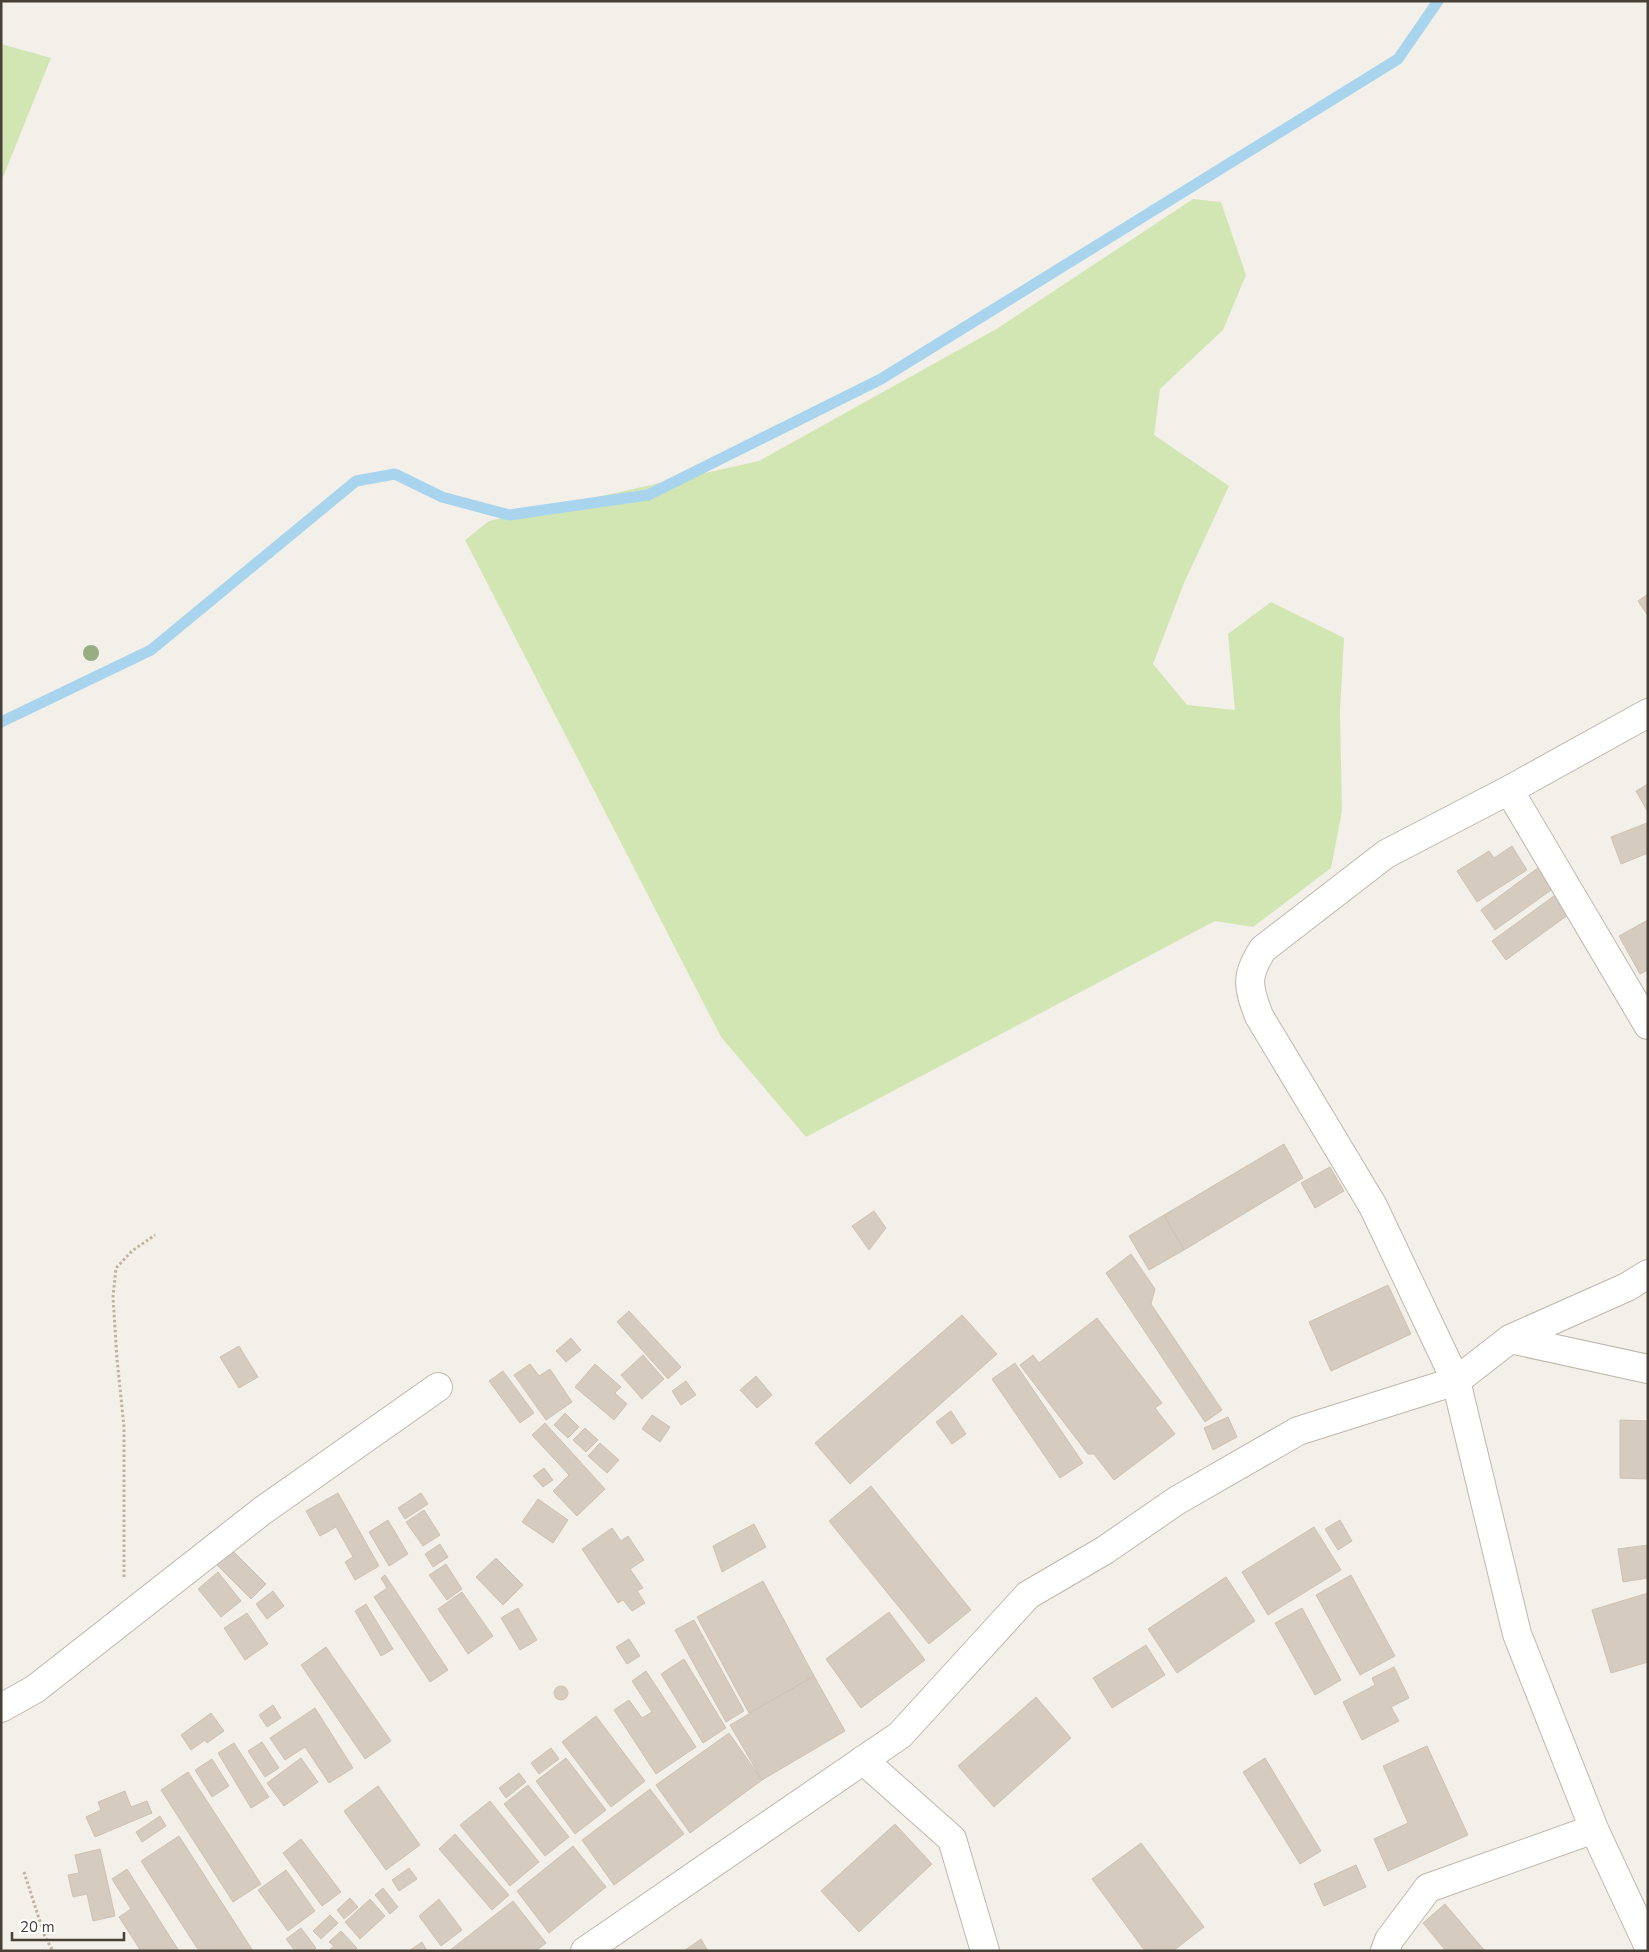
<svg xmlns="http://www.w3.org/2000/svg" width="1649" height="1952" font-family="'Nunito Sans',sans-serif">
  <style>
    .green { fill: #d2e6b3 }
    .lines { fill: none; stroke-linecap: round; stroke-linejoin: round }
    .stream { stroke: #a8d5ed; stroke-width: 11 }
    .building { fill: #d5cbbe; stroke: #cfc2b2 }
    .minor-casing { stroke: #bfb7ab; stroke-width: 30 }
    .path { stroke: #c0b29d; stroke-width: 3; stroke-dasharray: 2.5 2.5; stroke-linecap: butt }
    .minor { stroke: #fff; stroke-width: 28 }
    .tree { fill: #98ad82 }
  </style>
  <rect width="100%" height="100%" fill="#f3f0e9"/>
  <path class="green" d="M 1,44 L 51,58 L 1,182 Z
    M 1193,199 L 1221,202 L 1246,275 L 1223,330 L 1160,389 L 1154,435 L 1229,486 L 1184,583 L 1153,664 L 1187,705 L 1235,710 L 1228,634 L 1271,602 L 1344,638 L 1340,711 L 1342,811 L 1331,868 L 1253,927 L 1215,921 L 806,1137 L 721,1037 L 465,540 L 489,521 L 759,461 L 998,328 Z"/>
  <g class="lines">
    <path class="stream" d="M 1,722 L 151,650 L 356,481 L 395,474 L 442,497 L 509,515 L 648,495 L 881,379 L 1398,59 L 1438,1"/>
  </g>
  <path class="building" d="M 1648,594 L 1648,616 L 1638,601 Z
    M 1648,784 L 1648,812 L 1636,791 Z
    M 1647,823 L 1648,853 L 1621,864 L 1611,837 Z
    M 1512,846 L 1527,870 L 1477,902 L 1457,871 L 1489,851 L 1494,858 Z
    M 1539,867 L 1554,888 L 1495,930 L 1481,910 Z
    M 1558,893 L 1572,912 L 1506,960 L 1492,941 Z
    M 1648,920 L 1648,970 L 1640,974 L 1619,936 Z
    M 1284,1144 L 1303,1178 L 1184,1250 L 1164,1215 Z
    M 1330,1167 L 1344,1191 L 1315,1208 L 1301,1183 Z
    M 874,1211 L 886,1228 L 869,1250 L 852,1226 Z
    M 1164,1215 L 1184,1250 L 1149,1270 L 1129,1236 Z
    M 1131,1254 L 1155,1289 L 1151,1304 L 1222,1410 L 1205,1422 L 1106,1273 Z
    M 1388,1285 L 1411,1334 L 1331,1371 L 1309,1322 Z
    M 629,1311 L 681,1367 L 668,1379 L 617,1322 Z
    M 962,1315 L 997,1354 L 850,1484 L 815,1443 Z
    M 1097,1318 L 1162,1403 L 1155,1408 L 1175,1434 L 1114,1480 L 1094,1454 L 1088,1454 L 1020,1365 L 1033,1355 L 1039,1363 Z
    M 571,1338 L 581,1350 L 566,1362 L 556,1351 Z
    M 239,1346 L 258,1377 L 239,1388 L 220,1357 Z
    M 643,1355 L 664,1379 L 642,1399 L 621,1375 Z
    M 1015,1363 L 1083,1463 L 1060,1478 L 992,1379 Z
    M 530,1364 L 539,1376 L 550,1369 L 572,1402 L 546,1420 L 514,1375 Z
    M 595,1364 L 621,1387 L 615,1393 L 627,1404 L 614,1420 L 575,1387 Z
    M 503,1371 L 534,1413 L 520,1423 L 489,1381 Z
    M 756,1376 L 772,1395 L 757,1408 L 740,1390 Z
    M 686,1381 L 696,1395 L 681,1405 L 672,1391 Z
    M 951,1411 L 966,1434 L 952,1444 L 936,1422 Z
    M 565,1413 L 579,1427 L 568,1438 L 554,1425 Z
    M 652,1415 L 670,1427 L 660,1442 L 642,1429 Z
    M 1228,1417 L 1237,1437 L 1213,1450 L 1204,1428 Z
    M 1620,1420 L 1648,1421 L 1648,1479 L 1620,1478 Z
    M 545,1423 L 605,1489 L 577,1516 L 553,1491 L 569,1475 L 532,1435 Z
    M 585,1428 L 598,1440 L 586,1452 L 573,1440 Z
    M 600,1443 L 619,1460 L 607,1473 L 588,1456 Z
    M 544,1468 L 553,1480 L 543,1487 L 533,1476 Z
    M 871,1486 L 971,1610 L 929,1644 L 829,1521 Z
    M 338,1493 L 379,1566 L 355,1580 L 345,1562 L 353,1557 L 336,1527 L 320,1536 L 306,1511 Z
    M 421,1493 L 428,1504 L 405,1519 L 398,1508 Z
    M 538,1499 L 568,1520 L 553,1543 L 522,1522 Z
    M 424,1510 L 440,1535 L 423,1546 L 406,1522 Z
    M 388,1520 L 408,1554 L 389,1566 L 369,1532 Z
    M 1340,1520 L 1352,1541 L 1338,1550 L 1325,1529 Z
    M 754,1524 L 766,1547 L 722,1572 L 713,1546 Z
    M 1314,1527 L 1341,1570 L 1268,1615 L 1242,1572 Z
    M 612,1528 L 621,1541 L 628,1536 L 644,1560 L 630,1569 L 643,1588 L 637,1591 L 645,1603 L 632,1611 L 623,1600 L 618,1603 L 582,1549 Z
    M 440,1544 L 448,1557 L 433,1567 L 425,1554 Z
    M 1648,1545 L 1648,1578 L 1623,1582 L 1618,1549 Z
    M 232,1550 L 266,1584 L 251,1599 L 217,1565 Z
    M 496,1558 L 523,1585 L 503,1605 L 476,1577 Z
    M 446,1564 L 462,1589 L 447,1600 L 429,1575 Z
    M 218,1572 L 241,1601 L 221,1617 L 198,1589 Z
    M 385,1575 L 448,1670 L 430,1682 L 374,1597 L 387,1588 L 381,1578 Z
    M 1351,1575 L 1395,1656 L 1360,1675 L 1316,1595 Z
    M 1226,1577 L 1255,1621 L 1177,1673 L 1148,1629 Z
    M 763,1581 L 814,1676 L 749,1713 L 697,1617 Z
    M 273,1591 L 284,1606 L 267,1619 L 256,1604 Z
    M 462,1592 L 493,1636 L 468,1654 L 438,1609 Z
    M 1648,1593 L 1648,1662 L 1611,1673 L 1592,1610 Z
    M 366,1604 L 393,1649 L 381,1656 L 355,1611 Z
    M 518,1608 L 537,1640 L 520,1650 L 501,1618 Z
    M 1302,1608 L 1341,1680 L 1315,1695 L 1275,1623 Z
    M 889,1612 L 925,1660 L 861,1708 L 826,1659 Z
    M 247,1613 L 268,1644 L 245,1660 L 224,1628 Z
    M 694,1620 L 744,1711 L 726,1722 L 675,1630 Z
    M 629,1639 L 640,1656 L 627,1664 L 616,1647 Z
    M 1146,1645 L 1165,1675 L 1112,1708 L 1093,1678 Z
    M 326,1647 L 391,1741 L 365,1759 L 301,1665 Z
    M 684,1659 L 726,1728 L 703,1743 L 661,1674 Z
    M 1394,1667 L 1409,1698 L 1391,1707 L 1399,1721 L 1362,1740 L 1343,1702 L 1375,1685 L 1372,1678 Z
    M 646,1671 L 696,1747 L 656,1774 L 614,1710 L 629,1700 L 642,1718 L 652,1712 L 632,1681 Z
    M 814,1676 L 845,1731 L 762,1780 L 730,1725 Z
    M554 1693a7 7 0 1 1 14 0a7 7 0 1 1-14 0Z
    M 1036,1697 L 1071,1738 L 994,1807 L 958,1766 Z
    M 273,1705 L 281,1718 L 267,1727 L 259,1715 Z
    M 315,1708 L 353,1768 L 329,1783 L 305,1747 L 285,1760 L 270,1738 Z
    M 211,1713 L 224,1731 L 207,1743 L 205,1740 L 191,1750 L 181,1735 Z
    M 596,1716 L 645,1781 L 611,1807 L 562,1742 Z
    M 729,1733 L 762,1780 L 690,1833 L 656,1785 Z
    M 262,1742 L 279,1768 L 265,1777 L 248,1751 Z
    M 234,1743 L 269,1797 L 251,1808 L 218,1753 Z
    M 1427,1746 L 1468,1835 L 1388,1871 L 1374,1839 L 1408,1823 L 1383,1766 Z
    M 551,1748 L 559,1759 L 539,1774 L 531,1763 Z
    M 301,1758 L 318,1782 L 284,1806 L 267,1783 Z
    M 566,1758 L 606,1810 L 575,1834 L 536,1781 Z
    M 1265,1758 L 1321,1851 L 1300,1864 L 1243,1772 Z
    M 212,1759 L 229,1786 L 212,1797 L 195,1770 Z
    M 188,1772 L 261,1884 L 233,1902 L 161,1790 Z
    M 519,1773 L 526,1782 L 506,1798 L 499,1788 Z
    M 528,1785 L 569,1837 L 545,1856 L 504,1804 Z
    M 378,1786 L 420,1845 L 386,1870 L 344,1811 Z
    M 650,1789 L 684,1834 L 614,1885 L 582,1840 Z
    M 125,1791 L 131,1807 L 147,1801 L 152,1813 L 95,1837 L 86,1817 L 101,1810 L 98,1802 Z
    M 490,1801 L 539,1862 L 510,1886 L 460,1825 Z
    M 160,1816 L 166,1826 L 142,1842 L 136,1832 Z
    M 895,1824 L 932,1864 L 859,1932 L 821,1891 Z
    M 455,1834 L 509,1895 L 492,1910 L 439,1849 Z
    M 179,1836 L 253,1951 L 199,1951 L 141,1861 Z
    M 301,1839 L 341,1892 L 322,1906 L 283,1853 Z
    M 1141,1843 L 1204,1927 L 1173,1951 L 1145,1951 L 1092,1879 Z
    M 573,1846 L 606,1887 L 549,1933 L 517,1891 Z
    M 100,1849 L 115,1916 L 93,1921 L 87,1894 L 73,1897 L 68,1875 L 79,1873 L 75,1855 Z
    M 1356,1865 L 1366,1887 L 1324,1906 L 1314,1884 Z
    M 409,1868 L 417,1879 L 399,1891 L 392,1880 Z
    M 127,1869 L 179,1951 L 141,1951 L 119,1917 L 131,1909 L 112,1879 Z
    M 286,1870 L 315,1911 L 288,1931 L 258,1890 Z
    M 383,1888 L 398,1907 L 390,1914 L 375,1895 Z
    M 350,1898 L 358,1907 L 344,1919 L 337,1910 Z
    M 370,1899 L 385,1916 L 360,1939 L 345,1922 Z
    M 439,1899 L 462,1930 L 441,1946 L 419,1916 Z
    M 513,1901 L 546,1943 L 536,1951 L 449,1951 Z
    M 1445,1904 L 1485,1951 L 1446,1951 L 1423,1923 Z
    M 330,1915 L 338,1923 L 321,1939 L 313,1931 Z
    M 301,1928 L 316,1948 L 313,1951 L 295,1951 L 286,1939 Z
    M 341,1931 L 357,1948 L 354,1951 L 328,1951 L 334,1946 L 329,1942 Z
    M 701,1939 L 708,1951 L 684,1951 Z
    M 422,1942 L 427,1951 L 409,1951 Z"/>
  <g class="lines">
    <defs>
      <path id="minor" d="M 1648,713 L 1509,790 L 1648,1025
        M 1509,790 L 1386,854 L 1263,949 C 1245,976 1248,987 1259,1016 L 1373,1206 L 1456,1381 L 1517,1634 L 1594,1829 L 1648,1945
        M 1510,1339 L 1648,1369
        M 1,1708 L 35,1689 L 262,1511 L 438,1387
        M 863,1760 L 952,1839 L 985,1951
        M 585,1951 L 900,1735 L 1028,1595 L 1105,1550 L 1176,1501 L 1298,1431 L 1456,1381 L 1510,1339 L 1627,1287 L 1648,1274
        M 1385,1951 L 1389,1940 L 1428,1888 L 1594,1829"/>
    </defs>
    <use href="#minor" class="minor-casing"/>
    <path class="path" d="M 124,1577 L 124,1427 L 117,1359 L 113,1297 L 116,1268 L 132,1251 L 155,1235
      M 24,1872 L 45,1937 L 53,1951"/>
    <use href="#minor" class="minor"/>
  </g>
  <circle class="tree" cx="91" cy="653" r="8"/>
  <rect width="1649" height="1952" fill="none" stroke="#474037" stroke-width="5"/>
  <path d="M12 1932v8h112v-8" fill="none" stroke="#474037" stroke-width="2.5"/>
  <text x="20" y="1932" font-size="15" fill="#474037" stroke="#ffffff" stroke-width="4" paint-order="stroke">20 m</text>
</svg>
